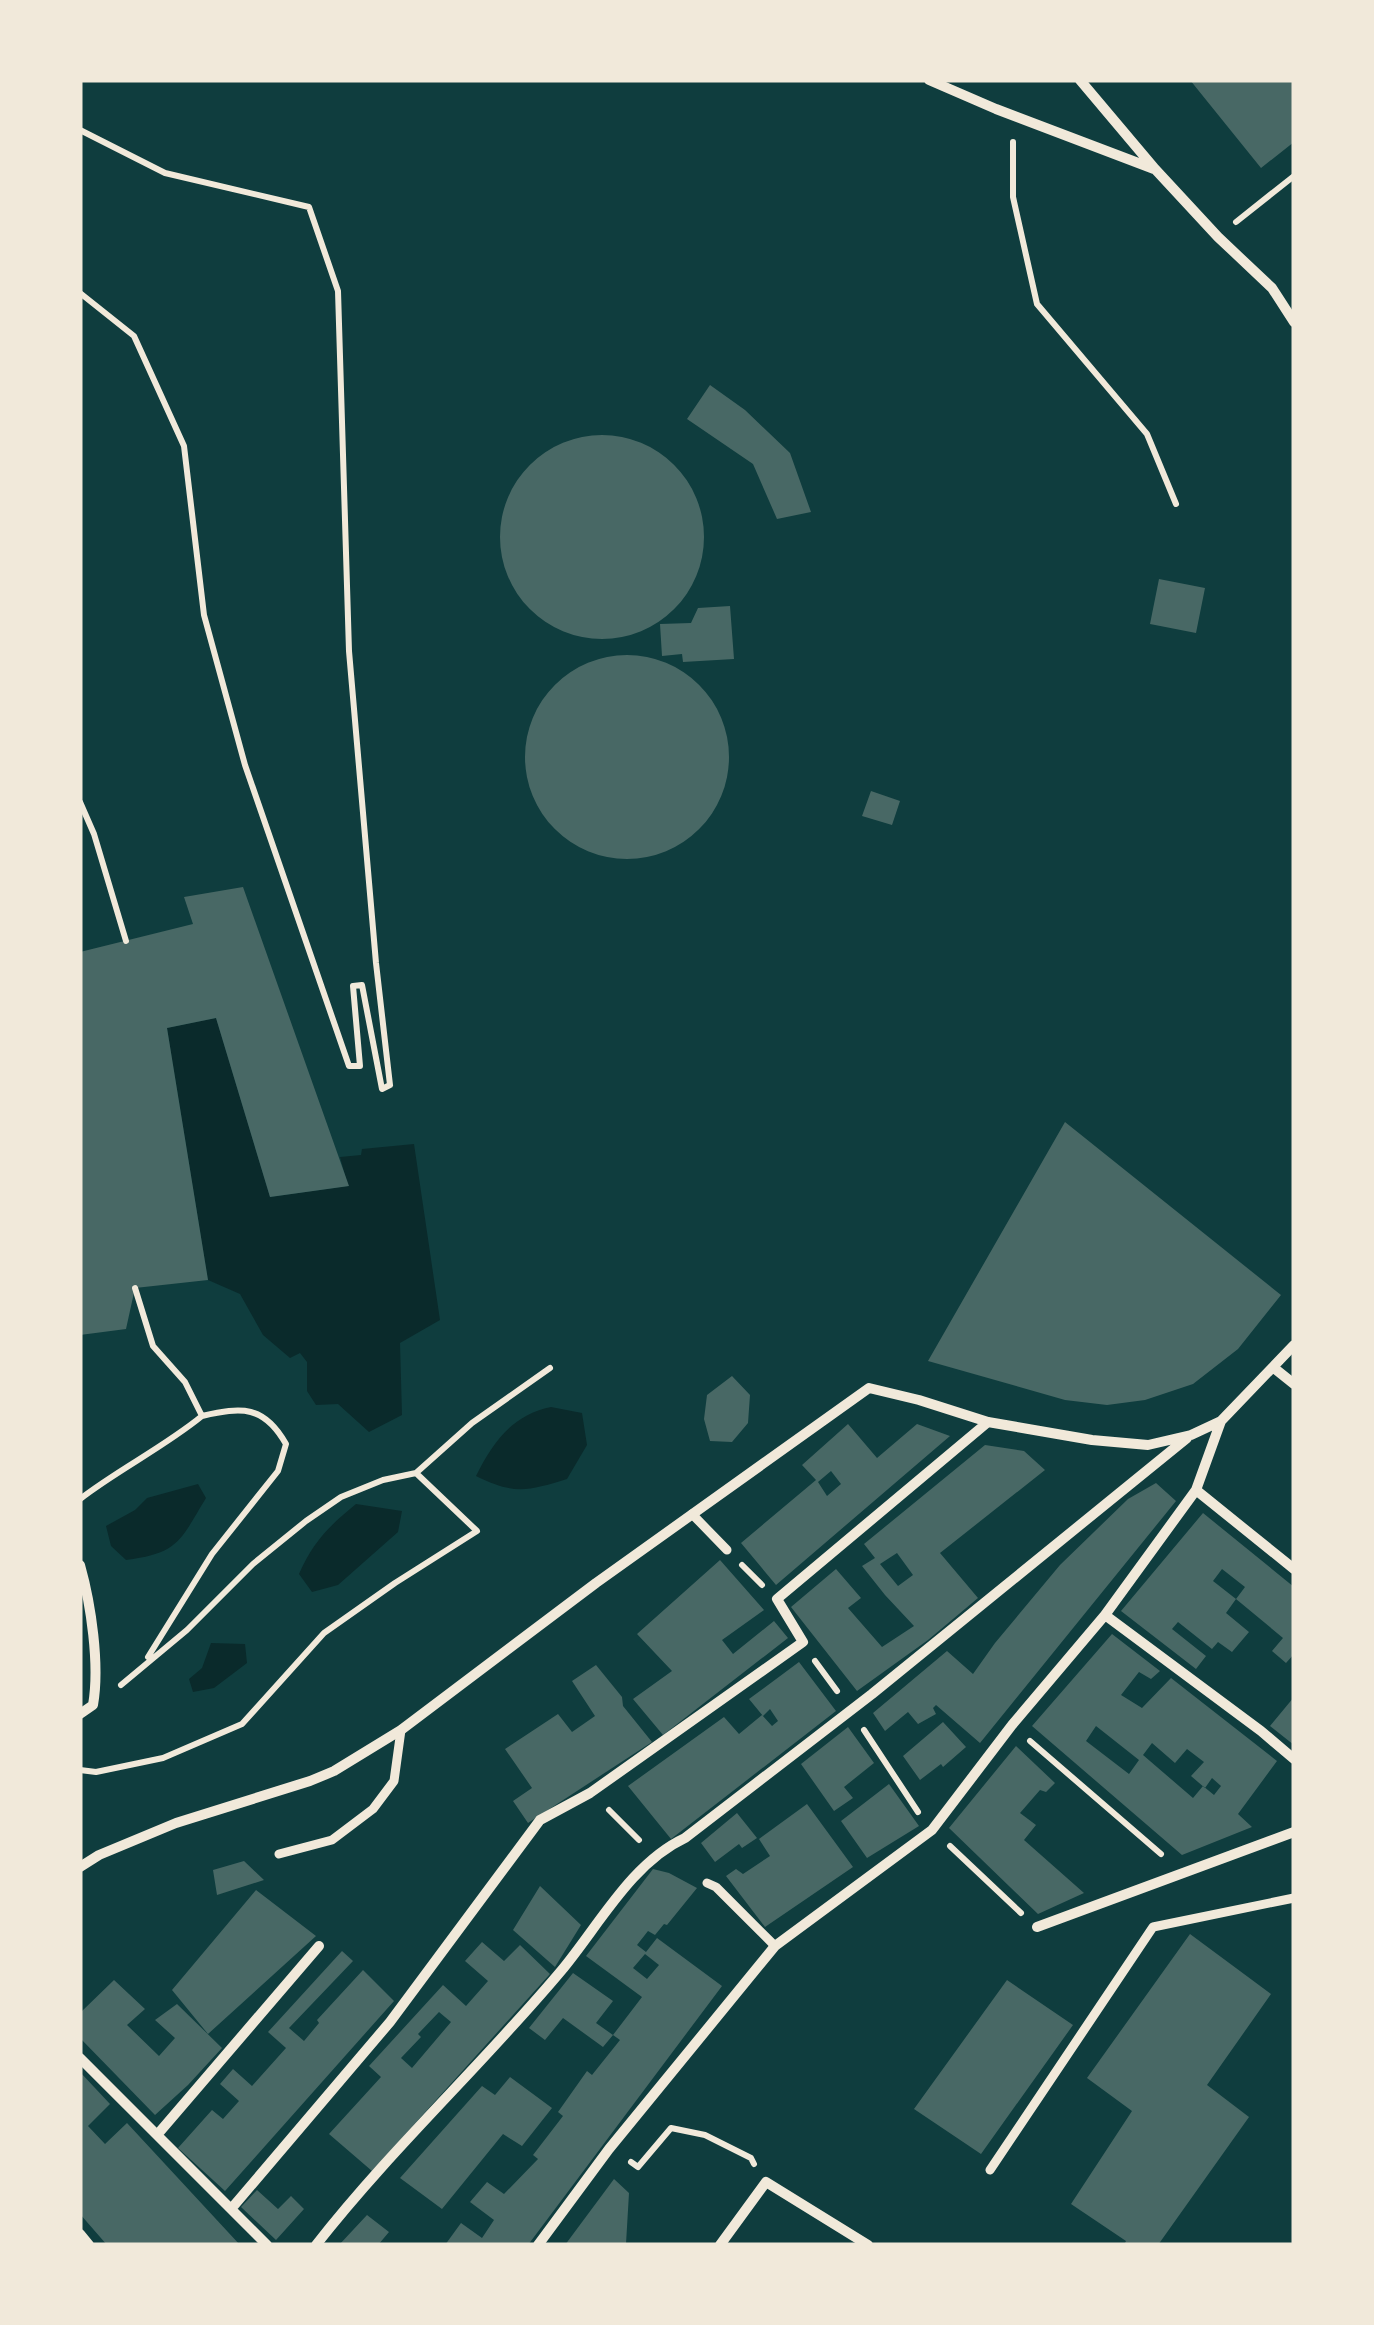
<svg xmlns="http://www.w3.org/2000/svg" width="1374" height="2325" font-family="Ubuntu,sans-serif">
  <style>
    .water { fill: #0a2a2b }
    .building { fill: #486865; fill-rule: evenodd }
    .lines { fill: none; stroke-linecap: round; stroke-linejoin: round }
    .path { stroke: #f1e9da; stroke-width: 6 }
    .pedestrian { stroke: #f1e9da; stroke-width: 9 }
    .minor { stroke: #f1e9da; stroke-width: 10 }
  </style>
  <rect width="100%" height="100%" fill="#0f3d3e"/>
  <path class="water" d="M 216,1018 L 270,1197 L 348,1186 L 340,1157 L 361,1155 L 362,1149 L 414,1144 L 440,1320 L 400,1343 L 402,1415 L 369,1432 L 338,1404 L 316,1405 L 307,1391 L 307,1362 L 300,1353 L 290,1358 L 263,1335 L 240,1294 L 208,1280 L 167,1028 Z
    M 551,1407 L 582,1413 L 587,1445 L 567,1479 C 528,1491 514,1495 476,1476 C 493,1442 512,1415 551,1407 Z
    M 198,1484 L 206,1498 C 180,1541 179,1553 126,1560 L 111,1546 L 106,1526 L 135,1510 L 147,1498 Z
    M 356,1504 L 402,1511 L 398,1532 L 338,1585 L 312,1592 L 299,1574 C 313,1542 329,1526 356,1504 Z
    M 211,1643 L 245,1644 L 247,1663 L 214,1688 L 193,1692 L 189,1679 L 202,1668 Z"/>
  <path class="building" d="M 1190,80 L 1294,80 L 1294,142 L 1261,168 Z
    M 710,385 L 745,410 L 790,453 L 811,512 L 777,519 L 753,464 L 687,419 Z
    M500 537a102 102 0 1 1 204 0a102 102 0 1 1-204 0Z
    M 1159,579 L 1205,588 L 1196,633 L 1150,624 Z
    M 730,606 L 734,659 L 683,662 L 682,654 L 662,656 L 660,624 L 691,623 L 698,608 Z
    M525 757a102 102 0 1 1 204 0a102 102 0 1 1-204 0Z
    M 871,791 L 900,801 L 892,825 L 862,816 Z
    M 243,887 L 349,1186 L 270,1197 L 216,1018 L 167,1028 L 208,1280 L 135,1288 L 126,1329 L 80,1335 L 80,952 L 193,924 L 184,897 Z
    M 1065,1122 L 1281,1295 L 1238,1349 L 1193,1384 L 1145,1400 L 1107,1405 L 1065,1400 L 928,1361 Z
    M 732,1376 L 750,1395 L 748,1423 L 732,1442 L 710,1441 L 704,1419 L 707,1395 Z
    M 848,1424 L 877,1458 L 917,1424 L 950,1436 L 776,1585 L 741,1543 L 816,1480 L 802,1465 ZM 831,1471 L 841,1484 L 827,1496 L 818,1482 Z
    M 985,1445 L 1024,1451 L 1045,1470 L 940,1553 L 978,1598 L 928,1640 L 857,1691 L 791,1607 L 836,1569 L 861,1598 L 848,1608 L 882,1647 L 914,1626 L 885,1595 L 862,1566 L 875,1558 L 864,1544 ZM 897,1553 L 913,1575 L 898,1586 L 880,1564 Z
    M 1156,1483 L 1176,1501 L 980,1743 L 936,1705 L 933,1708 L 936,1714 L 918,1724 L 908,1712 L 885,1731 L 873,1713 L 947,1651 L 973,1674 L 995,1643 L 1060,1565 L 1128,1499 Z
    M 1203,1513 L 1294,1587 L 1294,1654 L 1286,1663 L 1272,1651 L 1283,1638 L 1236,1599 L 1245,1587 L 1222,1569 L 1213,1581 L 1236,1599 L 1226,1613 L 1249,1632 L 1232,1652 L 1218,1642 L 1212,1649 L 1178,1622 L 1172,1629 L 1206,1656 L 1196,1669 L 1121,1611 Z
    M 720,1560 L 764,1610 L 722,1640 L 733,1654 L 774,1621 L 788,1638 L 663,1735 L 633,1699 L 672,1671 L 637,1634 Z
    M 1112,1634 L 1160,1671 L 1151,1679 L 1139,1672 L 1121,1695 L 1142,1708 L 1171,1678 L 1277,1761 L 1238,1814 L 1252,1827 L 1182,1855 L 1032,1726 ZM 1096,1726 L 1139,1760 L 1129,1774 L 1086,1741 ZM 1152,1743 L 1175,1763 L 1187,1749 L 1204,1762 L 1191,1776 L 1205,1788 L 1212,1778 L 1221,1786 L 1214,1795 L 1203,1786 L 1193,1798 L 1143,1755 Z
    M 799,1662 L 836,1711 L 671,1839 L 628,1786 L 724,1717 L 739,1734 L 762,1715 L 772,1726 L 778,1721 L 770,1709 L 763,1716 L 749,1699 Z
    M 596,1665 L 622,1697 L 623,1706 L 652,1742 L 528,1823 L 513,1801 L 532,1788 L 505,1749 L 558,1714 L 572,1732 L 595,1716 L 572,1681 Z
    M 1294,1697 L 1294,1745 L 1270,1726 Z
    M 943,1722 L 966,1747 L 943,1767 L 941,1764 L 920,1780 L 903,1756 Z
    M 848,1727 L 874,1763 L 844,1787 L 853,1798 L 834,1811 L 801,1764 Z
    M 1016,1746 L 1055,1783 L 1046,1792 L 1040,1790 L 1020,1813 L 1036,1825 L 1024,1840 L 1084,1893 L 1038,1914 L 949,1828 Z
    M 889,1784 L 919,1826 L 867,1858 L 841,1821 Z
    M 807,1804 L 853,1867 L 765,1927 L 726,1876 L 736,1869 L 743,1874 L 770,1856 L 759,1839 Z
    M 737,1813 L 757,1838 L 742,1848 L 739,1844 L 715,1862 L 701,1843 Z
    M 244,1861 L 264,1880 L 217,1895 L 213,1870 Z
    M 653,1869 L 669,1873 L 697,1888 L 667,1925 L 664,1924 L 655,1935 L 648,1931 L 637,1945 L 646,1952 L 657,1938 L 722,1986 L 528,2245 L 445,2245 L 461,2223 L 482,2238 L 494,2220 L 470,2202 L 487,2182 L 504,2194 L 538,2159 L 533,2155 L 563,2116 L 558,2112 L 587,2071 L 592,2075 L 620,2040 L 613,2035 L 642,1997 L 586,1956 ZM 645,1954 L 659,1965 L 647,1979 L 633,1968 Z
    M 540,1886 L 581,1925 L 555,1967 L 513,1930 Z
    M 256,1890 L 316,1936 L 208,2034 L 172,1990 Z
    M 1190,1934 L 1271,1994 L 1207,2085 L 1249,2117 L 1158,2245 L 1124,2245 L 1126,2241 L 1071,2204 L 1132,2111 L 1087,2078 Z
    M 482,1942 L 504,1961 L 520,1945 L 550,1974 L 372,2171 L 329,2134 L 381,2077 L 369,2066 L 443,1985 L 466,2006 L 488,1981 L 465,1961 ZM 439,2012 L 451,2022 L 412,2068 L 401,2058 L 421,2037 L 418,2034 Z
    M 342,1951 L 353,1961 L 289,2028 L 304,2041 L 319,2023 L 317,2020 L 363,1970 L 394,2001 L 225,2191 L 178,2148 L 212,2110 L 223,2119 L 239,2101 L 220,2084 L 233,2069 L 252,2086 L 286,2048 L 268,2032 Z
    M 573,1973 L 613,2001 L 596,2023 L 613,2035 L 603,2047 L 563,2018 L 545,2040 L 529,2028 Z
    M 114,1980 L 145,2009 L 127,2025 L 159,2056 L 175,2038 L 155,2020 L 177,2004 L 222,2048 L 188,2085 L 155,2115 L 80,2038 L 80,2013 Z
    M 1007,1980 L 1073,2025 L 981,2154 L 914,2109 Z
    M 80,2072 L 110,2104 L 88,2126 L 105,2144 L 127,2123 L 240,2245 L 178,2245 L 176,2243 L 174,2245 L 107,2245 L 80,2214 Z
    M 510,2077 L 552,2108 L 522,2146 L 503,2134 L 442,2209 L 400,2178 L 482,2086 L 495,2095 Z
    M 614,2179 L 629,2193 L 626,2244 L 565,2245 Z
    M 257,2190 L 278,2209 L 291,2196 L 304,2209 L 276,2240 L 241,2207 Z
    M 367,2215 L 389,2232 L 378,2245 L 339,2245 Z"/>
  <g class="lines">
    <path class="path" d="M 80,130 L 165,173 L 309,207 L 338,291 L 349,651 L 376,963 L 390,1085
      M 1013,142 L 1013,197 L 1037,304 L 1147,434 L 1176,504
      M 1236,222 L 1294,176
      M 80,293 L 134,336 L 184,446 L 204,615 L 245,765 L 349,1066 L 360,1066 L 353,986 L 362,985 L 382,1089 L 390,1085
      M 80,802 L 94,834 L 126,941
      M 80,1499 C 119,1469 164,1447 202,1416 L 185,1382 L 153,1346 L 135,1288
      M 742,1565 L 762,1585
      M 148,1657 L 212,1554 L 278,1471 L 286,1444 C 264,1405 242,1407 202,1416
      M 815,1661 L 837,1691
      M 121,1685 L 187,1630 L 253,1564 L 306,1521 L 341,1497 L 383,1480 L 416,1473
      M 864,1730 L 918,1812
      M 1030,1741 L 1161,1854
      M 80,1770 L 96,1772 L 163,1758 L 242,1724 L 324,1633 L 395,1583 L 477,1531 L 416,1473 L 472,1423 L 550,1368
      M 609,1810 L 639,1840
      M 950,1846 L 1021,1913
      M 631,2162 L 638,2167 L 671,2128 L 705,2135 L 751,2158 L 754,2164"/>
    <path class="pedestrian" d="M 692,1514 L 727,1550
      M 279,1854 L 332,1840 L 373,1809 L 394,1781 L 401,1730
      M 707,1883 L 716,1887 L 775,1946
      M 990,2170 L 1153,1927 L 1294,1898"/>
    <path class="minor" d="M 929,80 L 996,109 L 1154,169
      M 1080,80 L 1155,169 L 1218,237 L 1272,288 L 1294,322
      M 1274,1368 L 1294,1384
      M 1196,1490 L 1294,1569
      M 80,1565 C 91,1604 100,1665 93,1705 L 80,1714
      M 1105,1615 L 1261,1731 L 1294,1759
      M 80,1867 L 99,1855 L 176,1823 L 310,1781 L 334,1771 L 401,1730 L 596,1583 L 869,1388 L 919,1400 L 988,1422 L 1092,1440 L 1148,1445 L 1191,1435 L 1221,1421
      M 1037,1927 L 1294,1832
      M 80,2058 L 267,2245
      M 157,2135 L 319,1946
      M 231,2209 L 390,2022 L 540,1820 L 590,1793 L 803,1642 L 777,1599 L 988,1422
      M 80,2234 L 89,2245
      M 316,2245 C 391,2149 483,2064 561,1971 C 598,1927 631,1863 685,1838 L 872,1694 L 1187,1438
      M 538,2245 L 609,2149 L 775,1946 L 932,1830 L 1012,1725 L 1105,1615 L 1196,1490 L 1221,1421 L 1294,1345
      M 720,2245 L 766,2182 L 868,2245"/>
  </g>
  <rect width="1374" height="2325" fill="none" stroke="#f1e9da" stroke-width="165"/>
</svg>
